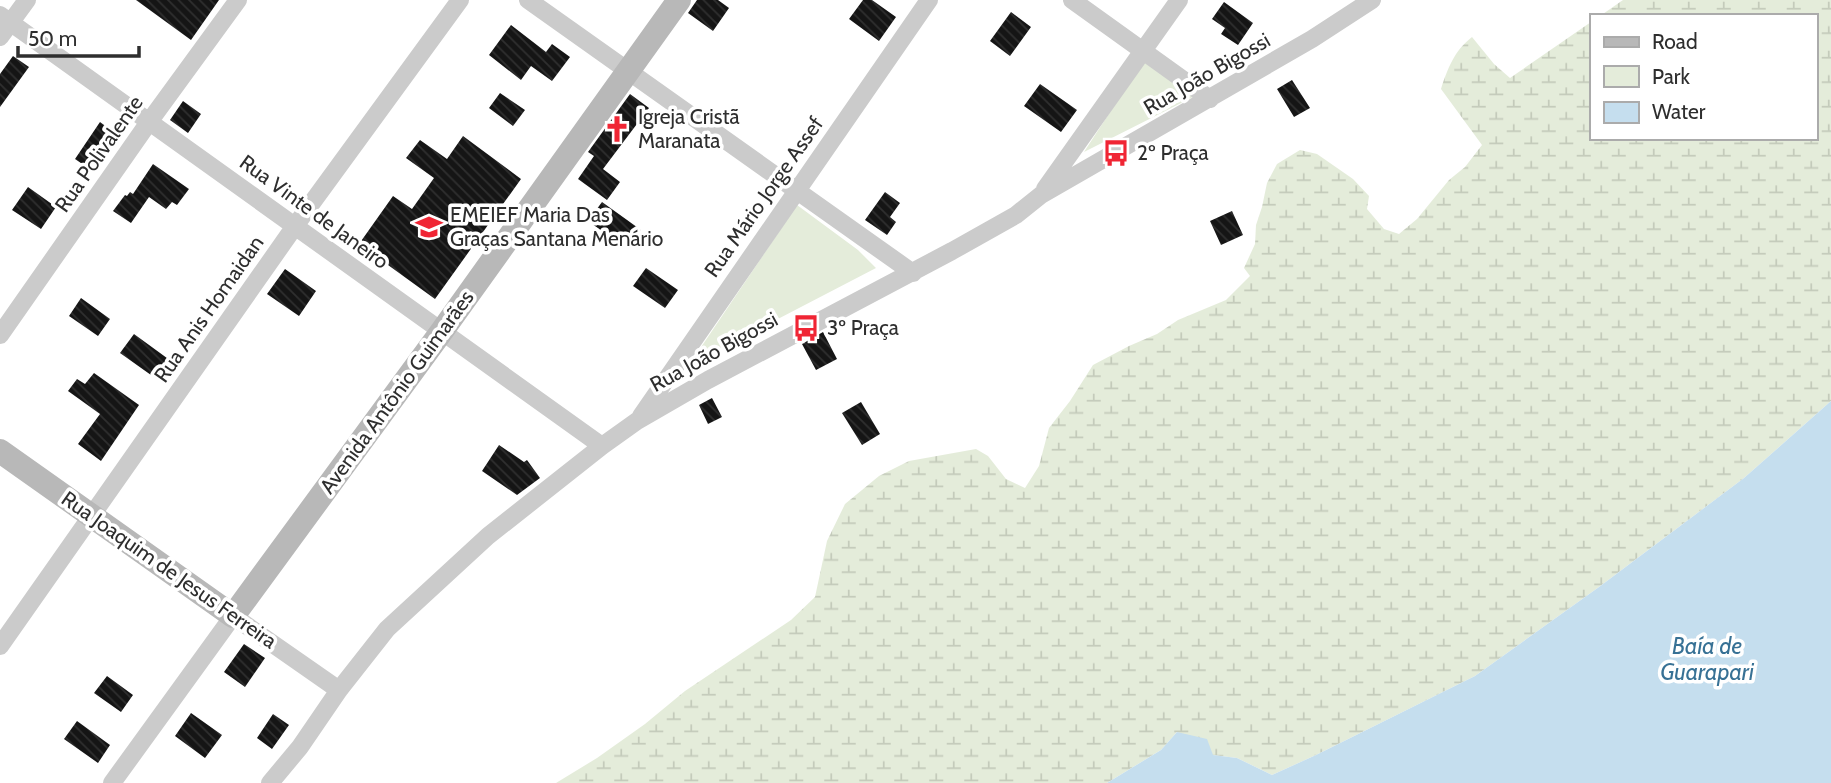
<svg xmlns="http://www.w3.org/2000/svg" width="1831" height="783" font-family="Cabin,sans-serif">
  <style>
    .wetland { fill: url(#wetland-marsh) }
    .park { fill: #e4ecda }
    .water { fill: #c5deee }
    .building { fill: url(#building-back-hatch) }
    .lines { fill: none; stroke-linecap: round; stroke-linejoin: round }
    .street { stroke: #cbcbcb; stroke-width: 18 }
    .secondary { stroke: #b8b8b8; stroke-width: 24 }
    .labels { text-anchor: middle; stroke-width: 7; stroke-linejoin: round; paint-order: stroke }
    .street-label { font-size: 21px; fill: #2e2e2e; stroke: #fff }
    .poi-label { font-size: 21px; fill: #2e2e2e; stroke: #fff; text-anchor: start }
    .water-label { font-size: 23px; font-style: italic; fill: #377195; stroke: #fff }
  </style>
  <defs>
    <pattern id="wetland-marsh" width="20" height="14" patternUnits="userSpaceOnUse" patternTransform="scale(1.75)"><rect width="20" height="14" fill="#e4ecda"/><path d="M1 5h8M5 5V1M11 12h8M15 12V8" fill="none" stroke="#c4cbbb"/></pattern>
    <pattern id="building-back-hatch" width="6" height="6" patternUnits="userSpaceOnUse" patternTransform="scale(1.75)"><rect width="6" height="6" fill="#151515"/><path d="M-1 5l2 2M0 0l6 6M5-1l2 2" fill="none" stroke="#2f2f2f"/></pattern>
  </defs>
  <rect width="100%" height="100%" fill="#fff"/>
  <path class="wetland" d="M 1623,0 L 1831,0 L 1831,401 L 1744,478 L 1599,587 L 1475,676 L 1316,755 L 1272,775 L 1237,758 L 1212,755 L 1177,732 L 1161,750 L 1107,783 L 556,783 L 597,758 L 645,724 L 685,691 L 791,620 L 815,597 L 827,541 L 845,504 L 879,476 L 909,461 L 976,449 L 988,456 L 1006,479 L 1025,488 L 1039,466 L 1049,428 L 1070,401 L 1093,365 L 1129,346 L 1157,334 L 1178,320 L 1226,300 L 1250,276 L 1244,268 L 1255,244 L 1256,225 L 1262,207 L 1267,183 L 1277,164 L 1300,150 L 1317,154 L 1353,179 L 1369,196 L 1367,209 L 1384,229 L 1399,234 L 1417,219 L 1449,180 L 1465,167 L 1482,145 L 1441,89 C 1448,68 1454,51 1472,37 L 1494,64 L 1510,78 L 1591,22 L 1591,138 L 1815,138 L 1815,16 L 1600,16 Z"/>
  <path class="park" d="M 1144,60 L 1193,97 L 1084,152 Z
    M 797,205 L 858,250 L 876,268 L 689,365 Z"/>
  <path class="water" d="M 1831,401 L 1831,783 L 1107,783 L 1161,750 L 1177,732 L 1207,739 L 1213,755 L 1237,758 L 1272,775 L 1316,755 L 1475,676 L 1599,587 L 1744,478 Z"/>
  <path class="building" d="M 136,0 L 219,0 L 191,40 Z
    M 697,0 L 718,0 L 729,8 L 713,31 L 688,13 Z
    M 863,0 L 872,0 L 896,17 L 879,41 L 849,19 Z
    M 1224,2 L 1253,23 L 1238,45 L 1221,34 L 1225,28 L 1212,19 Z
    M 1011,12 L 1031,27 L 1010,56 L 990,41 Z
    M 511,25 L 546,52 L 552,44 L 570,57 L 552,81 L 531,66 L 521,80 L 489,55 Z
    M 13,56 L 29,67 L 0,107 L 0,74 Z
    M 1292,80 L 1310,108 L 1294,117 L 1277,89 Z
    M 1040,84 L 1077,110 L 1061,132 L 1024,106 Z
    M 500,93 L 525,110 L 513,126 L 489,108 Z
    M 630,94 L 649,108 L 603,169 L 620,182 L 607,200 L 578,179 L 594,156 L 588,152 Z
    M 183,101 L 201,114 L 188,133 L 170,120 Z
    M 100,122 L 119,136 L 94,172 L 75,159 Z
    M 463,136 L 521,179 L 435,299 L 359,244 L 393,196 L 412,209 L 434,178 L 406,158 L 420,140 L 447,159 Z
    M 153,164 L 189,189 L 177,205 L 172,202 L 166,209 L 149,197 L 131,223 L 113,211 L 125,195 L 127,196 L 130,192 L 133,194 Z
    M 28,187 L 56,207 L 41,229 L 12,210 Z
    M 885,192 L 900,203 L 890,217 L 896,222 L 887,235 L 865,220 Z
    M 602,202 L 641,230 L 627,249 L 588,221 Z
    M 1232,211 L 1243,235 L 1221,245 L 1210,221 Z
    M 646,268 L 678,290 L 665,308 L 633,286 Z
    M 285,269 L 316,291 L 299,316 L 267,294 Z
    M 81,298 L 110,319 L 98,336 L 69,316 Z
    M 823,332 L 837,359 L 816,370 L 802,344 Z
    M 134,334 L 171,361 L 158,380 L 120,353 Z
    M 94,373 L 139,405 L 101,461 L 78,444 L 100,414 L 68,391 L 77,379 L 85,384 Z
    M 712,398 L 722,417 L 708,424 L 699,405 Z
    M 861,402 L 880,434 L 862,445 L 842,413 Z
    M 499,445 L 524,462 L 527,460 L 540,478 L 517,495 L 482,471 Z
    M 244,644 L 265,658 L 245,687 L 224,672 Z
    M 107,676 L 133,695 L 121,712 L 94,693 Z
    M 191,713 L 222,735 L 205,758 L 175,736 Z
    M 273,714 L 289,725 L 272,749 L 257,738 Z
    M 77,721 L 110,745 L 98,763 L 64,739 Z"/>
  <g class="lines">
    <path class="street" d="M 528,0 L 913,273
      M 1072,0 L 1210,99
      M 0,15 L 602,446
      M 0,37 L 27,0
      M 1045,189 L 1179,0
      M 0,335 L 149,122 L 238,0
      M 641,416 L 929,0
      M 0,646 L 295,226 L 460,0
      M 112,783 L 233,616 L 339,690
      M 270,783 L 300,747 L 339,690 L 387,629 L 488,536 L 602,446 L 637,421 L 708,380 L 952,251 L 1016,215 L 1041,195 L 1312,39 L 1372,0"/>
    <path class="secondary" d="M 0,451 L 233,616 L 442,331 L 679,0"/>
  </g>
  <defs>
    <symbol id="church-bare" viewBox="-9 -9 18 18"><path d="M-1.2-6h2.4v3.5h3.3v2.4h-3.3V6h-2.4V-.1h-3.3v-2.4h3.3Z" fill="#f02534" stroke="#fff" stroke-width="2.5" paint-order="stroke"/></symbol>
    <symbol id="bus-bare" viewBox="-9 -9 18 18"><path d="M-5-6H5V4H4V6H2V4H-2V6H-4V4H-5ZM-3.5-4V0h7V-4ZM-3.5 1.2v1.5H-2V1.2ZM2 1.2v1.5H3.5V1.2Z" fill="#f02534" stroke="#fff" stroke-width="2.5" paint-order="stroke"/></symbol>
    <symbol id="school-bare" viewBox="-9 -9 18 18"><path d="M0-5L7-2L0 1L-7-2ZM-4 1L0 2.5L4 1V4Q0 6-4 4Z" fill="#f02534" stroke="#fff" stroke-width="2.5" paint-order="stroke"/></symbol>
  </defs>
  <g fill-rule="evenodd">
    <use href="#church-bare" x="598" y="110" width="38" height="38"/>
    <use href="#bus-bare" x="1097" y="134" width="38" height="38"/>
    <use href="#school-bare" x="410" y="208" width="38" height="38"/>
    <use href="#bus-bare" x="787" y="309" width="38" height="38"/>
  </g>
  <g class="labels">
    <g class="street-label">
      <text transform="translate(1207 74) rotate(-30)" y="7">Rua João Bigossi</text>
      <text transform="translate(99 154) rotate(-55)" y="7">Rua Polivalente</text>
      <text transform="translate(764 197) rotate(-55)" y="7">Rua Mário Jorge Assef</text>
      <text transform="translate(314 212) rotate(36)" y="7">Rua Vinte de Janeiro</text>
      <text transform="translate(209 309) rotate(-55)" y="7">Rua Anis Homaidan</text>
      <text transform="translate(714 352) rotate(-29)" y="7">Rua João Bigossi</text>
      <text transform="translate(397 392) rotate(-54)" y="7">Avenida Antônio Guimarães</text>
      <text transform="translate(169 570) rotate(35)" y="7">Rua Joaquim de Jesus Ferreira</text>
    </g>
    <g class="poi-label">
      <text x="638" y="124">Igreja Cristã<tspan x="638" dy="24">Maranata</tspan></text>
      <text x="1137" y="160">2º Praça</text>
      <text x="450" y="222">EMEIEF Maria Das<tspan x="450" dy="24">Graças Santana Menário</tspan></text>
      <text x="827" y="335">3º Praça</text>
    </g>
    <g class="water-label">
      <text x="1707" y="654">Baía de<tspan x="1707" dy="26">Guarapari</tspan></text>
    </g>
  </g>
  <rect x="1590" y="14" width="228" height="126" fill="#ffffff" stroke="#ababab" stroke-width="2"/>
  <rect x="1604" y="37" width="35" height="10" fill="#b8b8b8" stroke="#ababab" stroke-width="2"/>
  <text x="1652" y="49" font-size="21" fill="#2e2e2e">Road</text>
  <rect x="1604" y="66" width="35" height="21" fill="#e4ecda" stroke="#ababab" stroke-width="2"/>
  <text x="1652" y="84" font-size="21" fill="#2e2e2e">Park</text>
  <rect x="1604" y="102" width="35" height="21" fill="#c5deee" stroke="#ababab" stroke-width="2"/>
  <text x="1652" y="119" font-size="21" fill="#2e2e2e">Water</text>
  <path d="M18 46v10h121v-10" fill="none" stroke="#2e2e2e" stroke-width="3.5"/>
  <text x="28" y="46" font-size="21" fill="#2e2e2e" stroke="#ffffff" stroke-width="5" paint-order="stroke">50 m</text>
</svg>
